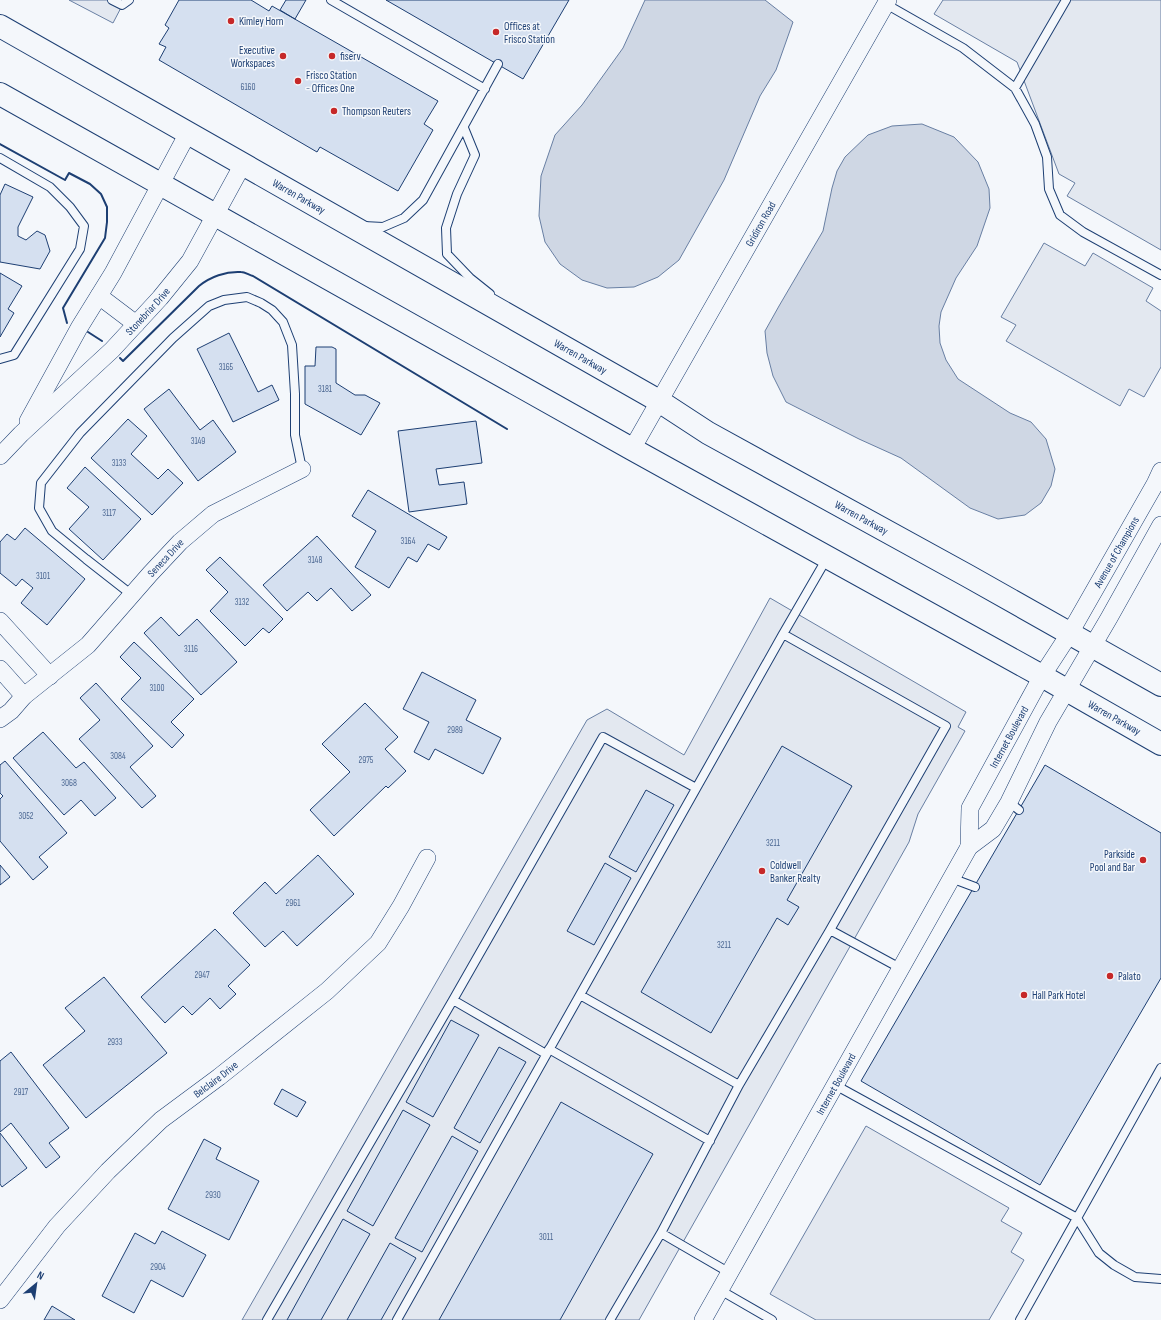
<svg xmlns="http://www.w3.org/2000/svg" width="1161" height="1320" font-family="'Sofia Sans Condensed',sans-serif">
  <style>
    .parking { fill: #e3e8f0; stroke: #687fa3 }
    .water { fill: #cfd7e4; stroke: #687fa3 }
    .building { fill: #d5e0f0; stroke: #1d3f73 }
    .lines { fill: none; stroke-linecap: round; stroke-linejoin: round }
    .lane-casing { stroke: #1d3f73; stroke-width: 10 }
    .street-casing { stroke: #1d3f73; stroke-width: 18 }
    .secondary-casing { stroke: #1d3f73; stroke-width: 24 }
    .lane { stroke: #f4f7fb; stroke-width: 8 }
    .street { stroke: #f4f7fb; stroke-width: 17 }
    .secondary { stroke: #f4f7fb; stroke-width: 22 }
    .wall { stroke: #1d3f73; stroke-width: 2 }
    .poi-dot { fill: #c62828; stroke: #f4f7fb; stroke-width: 1.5 }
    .labels { text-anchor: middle; stroke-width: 3; stroke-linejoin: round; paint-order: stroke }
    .number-label { font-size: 9px; fill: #4b6792 }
    .poi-label { font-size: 11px; fill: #1d3f73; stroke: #f4f7fb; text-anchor: start }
    .street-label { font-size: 11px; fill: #1d3f73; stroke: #f4f7fb }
  </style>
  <rect width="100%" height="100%" fill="#f4f7fb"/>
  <path class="parking" d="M 69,0 L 125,0 L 113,23 Z
    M 943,0 L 1161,0 L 1161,250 L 1067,196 L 1075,183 L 1059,174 L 1017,62 L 934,14 Z
    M 1044,243 L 1085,266 L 1093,253 L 1153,288 L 1146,301 L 1161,311 L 1161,367 L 1144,397 L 1129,389 L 1120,406 L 1006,341 L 1016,325 L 1001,317 Z
    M 770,598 L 966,712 L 958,727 L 965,731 L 918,814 L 909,842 L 639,1320 L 242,1320 L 587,720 L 607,709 L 684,755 Z
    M 866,1126 L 1009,1208 L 1001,1221 L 1022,1233 L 1011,1252 L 1024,1260 L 989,1320 L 816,1320 L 770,1294 Z"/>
  <path class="water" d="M 645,0 L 765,0 L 793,22 L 776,70 L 760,96 L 724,180 L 679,260 L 658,277 L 634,287 L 607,288 L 582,280 L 560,264 L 545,242 L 539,216 L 541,176 L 555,135 L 582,105 L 623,48 Z
    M 922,124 L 954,137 L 978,162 L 989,189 L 990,208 L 977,246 L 956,278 L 941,312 L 939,326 L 940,343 L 946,360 L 958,379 L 1010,413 L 1031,422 L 1046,439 L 1055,469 L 1051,486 L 1041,503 L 1025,515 L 998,519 L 970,508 L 901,458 L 859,439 L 786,402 L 773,376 L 767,353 L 765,331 L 779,306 L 823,231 L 832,188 L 837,171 L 845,157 L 868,135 L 892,126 Z"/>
  <path class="building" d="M 179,0 L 251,0 L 269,11 L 272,6 L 438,101 L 424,124 L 433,130 L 398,191 L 320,147 L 317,152 L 159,60 L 166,47 L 159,44 L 169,28 L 165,25 Z
    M 286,0 L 306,0 L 295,19 L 280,10 Z
    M 386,0 L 569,0 L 523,79 Z
    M 5,184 L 33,197 L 18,227 L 18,236 L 26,240 L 37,231 L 45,235 L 50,251 L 40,269 L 0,262 L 0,195 Z
    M 0,273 L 22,286 L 8,309 L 14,313 L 0,337 Z
    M 229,333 L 258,392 L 272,385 L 279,400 L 233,422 L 197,349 Z
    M 316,347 L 332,347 L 336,349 L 336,383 L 355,395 L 365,395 L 380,403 L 361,435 L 305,404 L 305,366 L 315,366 Z
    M 169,389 L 200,430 L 213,420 L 236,452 L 198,481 L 144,409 Z
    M 128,419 L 147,436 L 131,454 L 158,479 L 168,469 L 183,483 L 152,515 L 91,458 Z
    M 476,421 L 482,463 L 436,469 L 439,485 L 464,482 L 467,504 L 409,512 L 398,431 Z
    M 85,467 L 141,519 L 103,560 L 69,529 L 89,507 L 67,488 Z
    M 368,490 L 447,537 L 439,550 L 428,544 L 417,562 L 408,557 L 389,588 L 355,567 L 376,531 L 352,516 Z
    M 25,528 L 85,579 L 47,625 L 21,603 L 33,588 L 22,579 L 16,586 L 0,573 L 0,542 L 7,534 L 15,540 Z
    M 317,536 L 371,595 L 352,611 L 331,588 L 317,601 L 308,592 L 287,611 L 263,585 Z
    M 220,557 L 283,619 L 269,633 L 263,628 L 245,646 L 210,611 L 228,592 L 206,570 Z
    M 161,617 L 179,636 L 197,619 L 237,662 L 201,695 L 144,633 Z
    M 134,642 L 194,699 L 171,722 L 184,735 L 172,748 L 121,699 L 141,678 L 120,657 Z
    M 422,672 L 476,700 L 466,720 L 501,738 L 483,774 L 435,749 L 429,760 L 414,752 L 429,722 L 403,709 Z
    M 96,683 L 153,746 L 130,767 L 156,796 L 142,808 L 79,739 L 100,720 L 80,698 Z
    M 365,703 L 398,737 L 385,749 L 406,771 L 388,788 L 386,786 L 334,836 L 310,810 L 350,772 L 322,744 Z
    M 43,732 L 76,768 L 84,762 L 116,798 L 95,816 L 81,800 L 64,815 L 13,758 Z
    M 782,746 L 852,786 L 787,900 L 799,907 L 788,925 L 777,918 L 711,1033 L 641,992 Z
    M 5,761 L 67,833 L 39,857 L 48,867 L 33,880 L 0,841 L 0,799 L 3,796 L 0,793 L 0,765 Z
    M 1045,765 L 1161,833 L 1161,978 L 1040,1185 L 861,1081 Z
    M 646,790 L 674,805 L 636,872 L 609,857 Z
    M 318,855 L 354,894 L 297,946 L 283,931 L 265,947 L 233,913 L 265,882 L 276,894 Z
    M 605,863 L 631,878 L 594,945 L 567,931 Z
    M 0,865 L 10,877 L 0,885 Z
    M 215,929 L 250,965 L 228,986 L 236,994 L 220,1009 L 210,998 L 192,1015 L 183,1006 L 165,1023 L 141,997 Z
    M 104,977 L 167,1053 L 86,1118 L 43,1065 L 85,1031 L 65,1008 Z
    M 451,1020 L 479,1035 L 433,1117 L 406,1102 Z
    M 499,1047 L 526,1062 L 480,1143 L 454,1128 Z
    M 11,1052 L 69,1128 L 49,1143 L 60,1157 L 46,1168 L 11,1123 L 0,1132 L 0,1061 Z
    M 282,1089 L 306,1102 L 297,1117 L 274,1104 Z
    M 561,1102 L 653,1154 L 560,1320 L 439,1320 Z
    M 403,1110 L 430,1125 L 373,1226 L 347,1211 Z
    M 0,1133 L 27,1168 L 2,1187 L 0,1184 Z
    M 452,1136 L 478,1151 L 422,1252 L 395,1238 Z
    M 204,1139 L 221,1148 L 216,1159 L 259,1181 L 229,1240 L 168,1209 Z
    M 343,1219 L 370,1234 L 321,1320 L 287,1320 Z
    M 162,1231 L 206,1255 L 183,1297 L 151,1280 L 134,1313 L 102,1296 L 135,1233 L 155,1244 Z
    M 390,1243 L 416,1258 L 381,1320 L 347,1320 Z
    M 52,1306 L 75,1320 L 44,1320 Z"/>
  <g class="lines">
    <defs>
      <path id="lane" d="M 112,0 L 122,5 L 129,0
        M 331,0 L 485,89
        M 884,3 L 963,48 L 1015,88 L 1035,124 L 1047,157 L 1049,189 L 1060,215 L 1083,232 L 1161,275
        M 1015,88 L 1066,0
        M 464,128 L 475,155 L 457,194 L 446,228 L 447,254 L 470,278 L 490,294
        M 0,158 L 50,187 L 70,207 L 84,226 L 80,249 L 14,355 L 0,359
        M 364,226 L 383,227 L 404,218 L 423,200 L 498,64
        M 132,595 L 86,559 L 52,531 L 39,508 L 41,483 L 80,433 L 173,338 L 209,306 L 224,300 L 247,297 L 261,303 L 272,310 L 283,322 L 292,345 L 295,394 L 295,435 L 302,469
        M 783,634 L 827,558
        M 1009,802 L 1019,810
        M 951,878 L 975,887
        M 580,995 L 739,1085
        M 453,1000 L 546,1054
        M 549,1049 L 710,1141
        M 835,1085 L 1077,1218 L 1099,1253 L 1114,1265 L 1135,1277 L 1161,1279
        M 661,1233 L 739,1085 L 830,930
        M 720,1290 L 772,1320
        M 267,1320 L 453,1000 L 603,737 L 696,788
        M 397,1320 L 783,634 L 946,726 L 830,930 L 900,968
        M 610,1320 L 661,1233 L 730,1273
        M 1020,1320 L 1161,1068"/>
      <g id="street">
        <path d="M 99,296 L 136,324"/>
        <path d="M 28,421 L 79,328 L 113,273 L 188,133"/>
        <path id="s1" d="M 632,449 L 888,0"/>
        <path id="s2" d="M 0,456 L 21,434 L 112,350 L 160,298 L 190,261 L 243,164"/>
        <path d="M 0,621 L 50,676"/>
        <path d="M 0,669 L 24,696"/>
        <path id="s3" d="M 0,719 L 11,711 L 24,696 L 88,645 L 150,574 L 180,542 L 213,514 L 302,469"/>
        <path id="s4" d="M 969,847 L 970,808 L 1042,676 L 1070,633 L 1155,484 L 1161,471"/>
        <path id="s5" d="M 0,1300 L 57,1226 L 108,1171 L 161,1120 L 219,1077 L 327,991 L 378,943 L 401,906 L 427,858"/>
        <path id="s6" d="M 703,1320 L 969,847 L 993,829 L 1009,802 L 1048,722 L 1109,618 L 1161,525"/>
      </g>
      <g id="secondary">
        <path id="s7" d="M 0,26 L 659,401 L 708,433 L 968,576 L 1161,685"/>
        <path id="s8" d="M 0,94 L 632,449 L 1042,676 L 1161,744"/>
      </g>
    </defs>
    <use href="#lane" class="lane-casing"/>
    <use href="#street" class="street-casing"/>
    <use href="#secondary" class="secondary-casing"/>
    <use href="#lane" class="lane"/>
    <use href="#street" class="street"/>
    <use href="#secondary" class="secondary"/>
    <path class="wall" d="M 0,144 L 65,180 L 69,173 L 90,184 L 101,194 L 107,207 L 107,222 L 105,238 L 63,308 L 67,323
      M 88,332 L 102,341
      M 120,358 L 123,361 L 199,286 C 210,277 226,271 241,272 C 245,272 249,275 253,276 L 507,429"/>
  </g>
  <g class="poi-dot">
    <circle cx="231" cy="21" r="4"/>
    <circle cx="496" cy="32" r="4"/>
    <circle cx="283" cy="56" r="4"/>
    <circle cx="332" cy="56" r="4"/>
    <circle cx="298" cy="81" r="4"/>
    <circle cx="334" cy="111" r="4"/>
    <circle cx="1143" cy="860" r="4"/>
    <circle cx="762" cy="871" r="4"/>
    <circle cx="1110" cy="976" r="4"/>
    <circle cx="1024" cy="995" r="4"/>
  </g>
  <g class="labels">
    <g class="number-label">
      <text x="248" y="90">6160</text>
      <text x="226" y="370">3165</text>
      <text x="325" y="392">3181</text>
      <text x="198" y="444">3149</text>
      <text x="119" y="466">3133</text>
      <text x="109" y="516">3117</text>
      <text x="408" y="544">3164</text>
      <text x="315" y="563">3148</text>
      <text x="43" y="579">3101</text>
      <text x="242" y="605">3132</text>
      <text x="191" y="652">3116</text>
      <text x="157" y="691">3100</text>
      <text x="455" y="733">2989</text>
      <text x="118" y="759">3084</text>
      <text x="366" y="763">2975</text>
      <text x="69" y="786">3068</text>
      <text x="26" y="819">3052</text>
      <text x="773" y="846">3211</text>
      <text x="293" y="906">2961</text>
      <text x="724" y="948">3211</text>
      <text x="202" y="978">2947</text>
      <text x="115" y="1045">2933</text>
      <text x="21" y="1095">2917</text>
      <text x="213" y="1198">2930</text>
      <text x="546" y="1240">3011</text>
      <text x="158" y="1270">2904</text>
    </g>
    <g class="poi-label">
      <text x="239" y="25">Kimley Horn</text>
      <text x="504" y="30">Offices at<tspan x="504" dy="13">Frisco Station</tspan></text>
      <text x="275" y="54" text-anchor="end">Executive<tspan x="275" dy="13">Workspaces</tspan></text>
      <text x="340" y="60">fiserv</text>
      <text x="306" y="79">Frisco Station<tspan x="306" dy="13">- Offices One</tspan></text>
      <text x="342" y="115">Thompson Reuters</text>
      <text x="1135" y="858" text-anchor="end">Parkside<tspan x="1135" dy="13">Pool and Bar</tspan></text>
      <text x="770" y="869">Coldwell<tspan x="770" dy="13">Banker Realty</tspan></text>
      <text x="1118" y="980">Palato</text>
      <text x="1032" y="999">Hall Park Hotel</text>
    </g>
    <g class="street-label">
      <text dy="4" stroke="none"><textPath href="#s7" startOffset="344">Warren Parkway</textPath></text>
      <text dy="4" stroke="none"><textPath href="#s1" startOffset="259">Gridiron Road</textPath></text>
      <text dy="4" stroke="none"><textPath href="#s2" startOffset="207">Stonebriar Drive</textPath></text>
      <text dy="4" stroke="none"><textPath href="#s7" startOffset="668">Warren Parkway</textPath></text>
      <text dy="4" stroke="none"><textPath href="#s7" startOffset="992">Warren Parkway</textPath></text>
      <text dy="4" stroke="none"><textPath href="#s4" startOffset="334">Avenue of Champions</textPath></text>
      <text dy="4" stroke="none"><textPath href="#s3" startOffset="232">Seneca Drive</textPath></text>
      <text dy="4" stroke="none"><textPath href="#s8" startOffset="1277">Warren Parkway</textPath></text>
      <text dy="4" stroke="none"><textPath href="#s4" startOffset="120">Internet Boulevard</textPath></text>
      <text dy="4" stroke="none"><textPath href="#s5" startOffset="310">Belclaire Drive</textPath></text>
      <text dy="4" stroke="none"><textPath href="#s6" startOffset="271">Internet Boulevard</textPath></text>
    </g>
  </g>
  <g transform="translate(36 1284) rotate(29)" stroke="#f4f7fb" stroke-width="3" paint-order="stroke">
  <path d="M0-3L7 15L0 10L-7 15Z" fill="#1d3f73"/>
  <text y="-6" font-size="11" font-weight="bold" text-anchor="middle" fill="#1d3f73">N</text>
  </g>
</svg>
